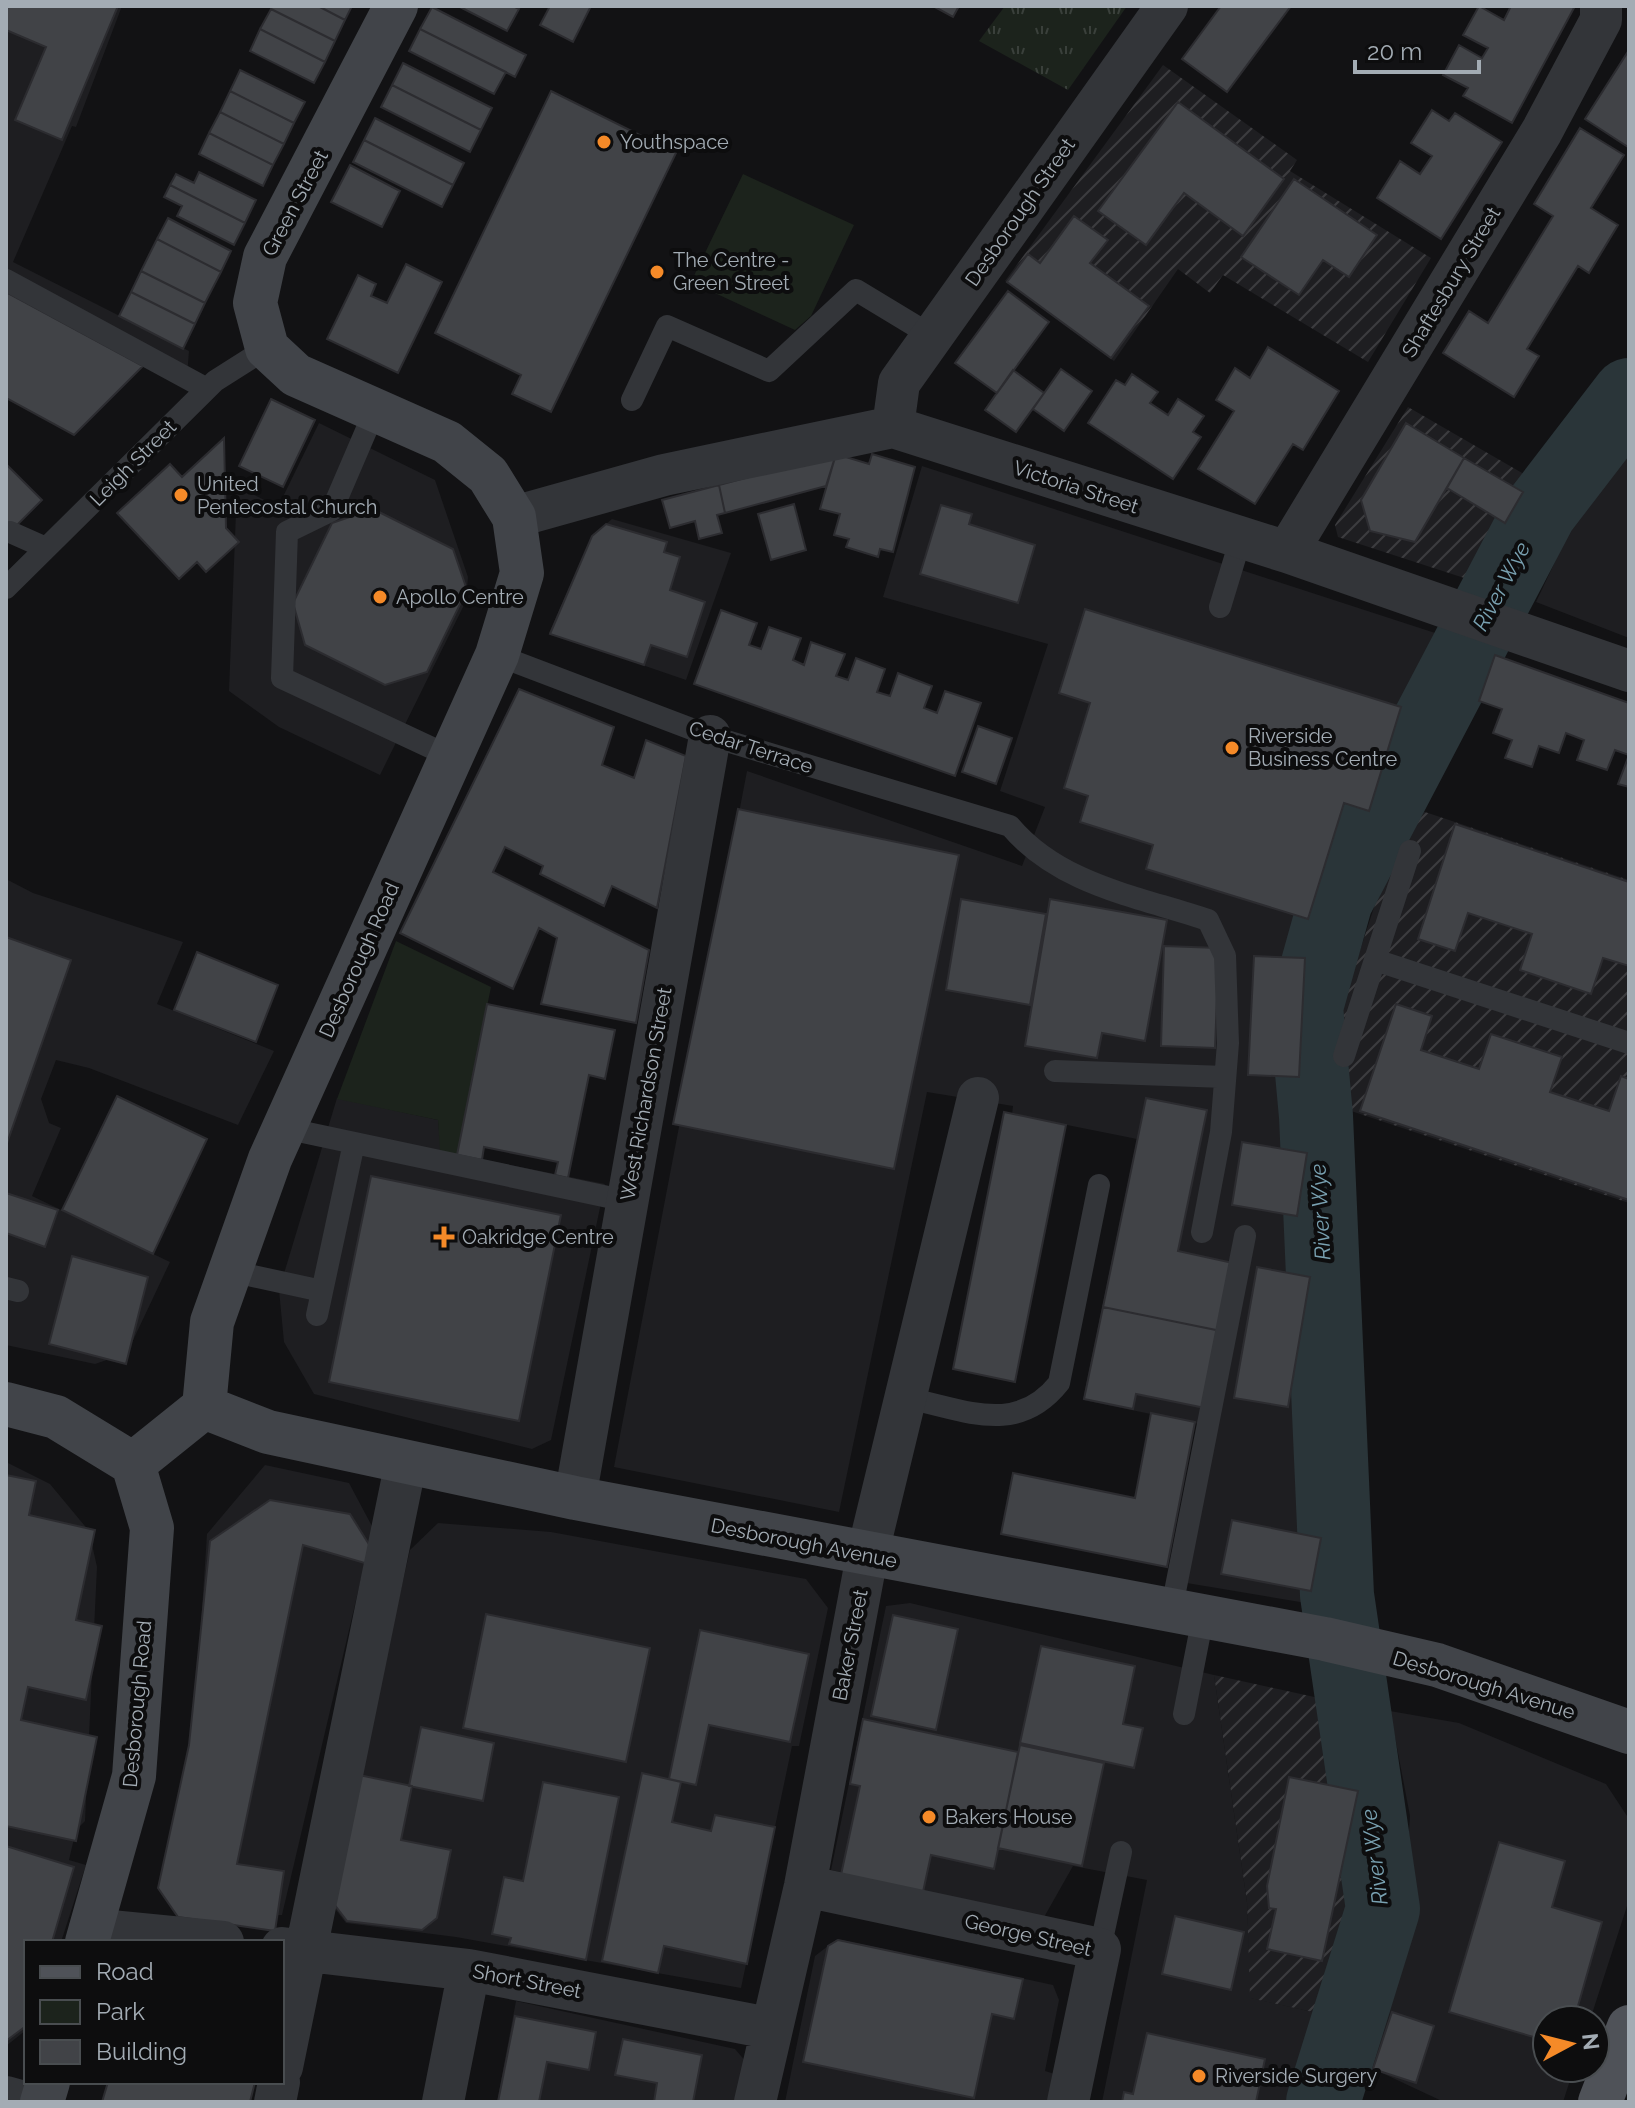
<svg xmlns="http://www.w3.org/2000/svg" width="1635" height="2108" font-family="Raleway,sans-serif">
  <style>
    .built { fill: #1e1e21 }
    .industrial { fill: url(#industrial-furrows) }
    .green { fill: #1c231c }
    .park { fill: url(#park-tufts) }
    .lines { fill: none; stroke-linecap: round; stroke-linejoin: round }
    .river { stroke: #2a3539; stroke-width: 74 }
    .building { fill: #414347; stroke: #2c2c30; stroke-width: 2 }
    .lane { stroke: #333539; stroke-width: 22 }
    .street { stroke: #333539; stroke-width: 42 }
    .secondary { stroke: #414449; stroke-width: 44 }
    .primary { stroke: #4f5258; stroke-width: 44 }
    .poi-dot { fill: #f58a28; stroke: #0d0d0e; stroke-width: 3 }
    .labels { text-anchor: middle; stroke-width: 8; stroke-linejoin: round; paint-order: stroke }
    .poi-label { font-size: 20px; fill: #a3acb4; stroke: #0d0d0e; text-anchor: start }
    .street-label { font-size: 20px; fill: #a3acb4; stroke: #0d0d0e }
    .water-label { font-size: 22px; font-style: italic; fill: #79a1b1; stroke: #0d0d0e }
  </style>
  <defs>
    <pattern id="industrial-furrows" width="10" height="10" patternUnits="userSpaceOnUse" patternTransform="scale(2)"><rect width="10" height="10" fill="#1e1e21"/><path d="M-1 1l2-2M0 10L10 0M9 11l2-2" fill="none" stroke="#3c3c3f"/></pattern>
    <pattern id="park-tufts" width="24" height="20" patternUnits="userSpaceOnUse" patternTransform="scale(2)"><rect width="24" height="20" fill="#1c231c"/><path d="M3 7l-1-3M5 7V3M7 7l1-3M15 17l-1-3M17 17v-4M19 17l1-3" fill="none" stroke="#3a403b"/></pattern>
  </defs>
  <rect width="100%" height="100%" fill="#121214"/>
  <path class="built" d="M 6,6 L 122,6 L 76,127 L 72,126 L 13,262 L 189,351 L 186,389 L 6,292 Z
    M 1629,405 L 1629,638 L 1536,602 Z
    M 319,423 L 435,480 L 468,577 L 466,601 L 380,775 L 279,727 L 229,691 L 237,486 L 278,507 Z
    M 922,466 L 1469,644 L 1375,822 L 1306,930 L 1293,979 L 1291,1037 L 1297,1092 L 1310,1141 L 1307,1256 L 1312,1309 L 1303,1343 L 1315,1439 L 1316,1490 L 1326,1518 L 1318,1605 L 1169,1580 L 1199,1424 L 1083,1400 L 1137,1139 L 1012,1114 L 1013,1106 L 927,1092 L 839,1512 L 614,1467 L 747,771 L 1022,866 L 1045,807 L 1000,791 L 1048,644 L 883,597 Z
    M 612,519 L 731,553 L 686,680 L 549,633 L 592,536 Z
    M 6,879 L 33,893 L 183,942 L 157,1004 L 274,1051 L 238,1125 L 89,1068 L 56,1060 L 41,1099 L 49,1123 L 61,1128 L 32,1196 L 170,1262 L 127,1353 L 95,1364 L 6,1345 Z
    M 337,1098 L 438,1120 L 441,1151 L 605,1184 L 551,1440 L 532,1449 L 314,1394 L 284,1342 L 279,1290 Z
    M 6,1462 L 50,1484 L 89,1531 L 97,1567 L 85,1821 L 76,1830 L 69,1860 L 86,1865 L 61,1942 L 26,1942 L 26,2030 L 6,2046 Z
    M 265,1465 L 349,1483 L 373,1528 L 282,1915 L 182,1914 L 160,1884 L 195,1715 L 207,1534 Z
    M 438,1523 L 551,1532 L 806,1579 L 828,1608 L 799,1746 L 792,1746 L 741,1988 L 456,1937 L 346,1923 L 329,1901 L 410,1550 Z
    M 910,1603 L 1214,1675 L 1247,1902 L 1251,1998 L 1331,2016 L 1311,2102 L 1102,2102 L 1147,1880 L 1073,1866 L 1043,1919 L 831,1870 L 886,1606 Z
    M 1390,1711 L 1459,1723 L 1606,1784 L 1629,1819 L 1629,1900 L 1590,2020 L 1547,2020 L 1547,2068 L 1574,2068 L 1563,2102 L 1444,2102 L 1365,2065 L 1402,1938 L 1410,1816 Z
    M 837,1939 L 1053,1985 L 1059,2000 L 1045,2071 L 1058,2075 L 1052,2102 L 785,2102 L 815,1956 Z
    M 516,2001 L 735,2049 L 747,2063 L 739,2102 L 497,2102 Z"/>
  <path class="industrial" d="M 1163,65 L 1297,160 L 1290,171 L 1431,258 L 1368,362 L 1223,275 L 1210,293 L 1178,269 L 1114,361 L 1005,281 Z
    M 1408,407 L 1536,481 L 1492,587 L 1338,537 L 1335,525 Z
    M 1407,806 L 1629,880 L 1629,1203 L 1327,1103 L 1328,1049 Z
    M 1214,1675 L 1346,1704 L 1368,1849 L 1331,2016 L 1250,1998 L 1247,1902 Z"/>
  <path class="green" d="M 743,174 L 854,225 L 811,316 L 795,330 L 691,282 Z
    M 396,941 L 491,987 L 457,1155 L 440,1151 L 438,1120 L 337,1099 Z"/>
  <path class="park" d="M 1005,6 L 1127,6 L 1068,90 L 979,41 Z"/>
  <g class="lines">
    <path class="river" d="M 1323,2102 L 1383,1909 L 1337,1595 L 1316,1116 L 1306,1007 L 1336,900 L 1540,511 L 1629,395"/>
  </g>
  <path class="building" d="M 6,6 L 118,6 L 62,140 L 15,120 L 46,47 L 6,30 Z
    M 272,6 L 318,6 L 345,20 L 335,41 L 271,9 Z
    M 318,6 L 352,6 L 345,20 Z
    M 458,6 L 513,6 L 519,9 L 507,31 Z
    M 550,6 L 591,6 L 573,42 L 540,25 Z
    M 933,6 L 959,6 L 953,17 Z
    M 1221,6 L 1291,6 L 1227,92 L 1182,59 Z
    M 1479,6 L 1504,20 L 1510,8 L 1506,6 L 1575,6 L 1512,123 L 1463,96 L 1468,88 L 1443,75 L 1459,45 L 1482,58 L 1488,48 L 1463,35 Z
    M 432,7 L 526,55 L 515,77 L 420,29 Z
    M 271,9 L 335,41 L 325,62 L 260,29 Z
    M 260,29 L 325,62 L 314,83 L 250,51 Z
    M 420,29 L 506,72 L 494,94 L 409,51 Z
    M 1629,50 L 1629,146 L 1628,147 L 1585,119 Z
    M 403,63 L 492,108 L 481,130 L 392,85 Z
    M 240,70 L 305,102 L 294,123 L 230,91 Z
    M 392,85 L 481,130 L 470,152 L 381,107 Z
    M 230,91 L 294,123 L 284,144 L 220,112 Z
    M 551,91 L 676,153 L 551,412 L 512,394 L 521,375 L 435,333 Z
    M 1178,102 L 1284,179 L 1243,236 L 1184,193 L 1146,245 L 1098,211 Z
    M 1432,110 L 1449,121 L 1455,113 L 1502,142 L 1441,239 L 1377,198 L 1400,161 L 1420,174 L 1432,156 L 1411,143 Z
    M 220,112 L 284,144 L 273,165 L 209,133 Z
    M 375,118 L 464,163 L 453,185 L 364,140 Z
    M 1580,128 L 1624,155 L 1591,208 L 1618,225 L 1589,273 L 1578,266 L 1527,349 L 1539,356 L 1514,397 L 1443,353 L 1469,311 L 1488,323 L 1553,216 L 1534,204 Z
    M 209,133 L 273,165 L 263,186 L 199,154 Z
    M 364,140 L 453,185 L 442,207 L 353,162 Z
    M 350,165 L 400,191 L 382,227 L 331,202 Z
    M 199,172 L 256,200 L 245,223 L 170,185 L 176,174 L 194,183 Z
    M 1294,179 L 1377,235 L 1349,277 L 1323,260 L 1299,295 L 1241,257 Z
    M 170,185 L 245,223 L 234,245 L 177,216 L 182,206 L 164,197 Z
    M 1074,216 L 1108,240 L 1090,263 L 1149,306 L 1111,358 L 1007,282 L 1028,254 L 1040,263 Z
    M 168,218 L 231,251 L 221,272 L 157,239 Z
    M 157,239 L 221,272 L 205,303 L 141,271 Z
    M 406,264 L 442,282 L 398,373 L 327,339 L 358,275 L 376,284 L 371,296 L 387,303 Z
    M 141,271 L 205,303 L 195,324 L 131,292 Z
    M 1008,291 L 1049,322 L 997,393 L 955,363 Z
    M 6,292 L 143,366 L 74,435 L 6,398 Z
    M 131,292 L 195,324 L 183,349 L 119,316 Z
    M 1268,347 L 1339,391 L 1303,450 L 1293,444 L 1255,504 L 1198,469 L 1234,411 L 1216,400 L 1235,368 L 1250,378 Z
    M 1061,369 L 1092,391 L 1064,431 L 1033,409 Z
    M 1013,370 L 1044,393 L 1016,432 L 985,410 Z
    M 1132,374 L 1158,392 L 1150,403 L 1168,415 L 1178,399 L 1204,416 L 1193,432 L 1201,437 L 1173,479 L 1088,423 L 1116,380 L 1125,385 Z
    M 271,399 L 315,420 L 283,487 L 239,466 Z
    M 1406,423 L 1464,458 L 1415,542 L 1370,531 L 1361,500 Z
    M 224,438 L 226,528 L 239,542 L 206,572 L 197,562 L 179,579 L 117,513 L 170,464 L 182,477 Z
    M 836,454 L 869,464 L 872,454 L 915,467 L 893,552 L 880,549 L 878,557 L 846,547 L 849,539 L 834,535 L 840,514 L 820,509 Z
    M 836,454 L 826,486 L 725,513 L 719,485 Z
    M 1464,458 L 1523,492 L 1505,523 L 1447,488 Z
    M 6,464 L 42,500 L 6,536 Z
    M 719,485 L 725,513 L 717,515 L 722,533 L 699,539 L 695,521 L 670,528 L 662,500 Z
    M 794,504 L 806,550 L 771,560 L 758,514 Z
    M 941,505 L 972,514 L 969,524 L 1035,545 L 1018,603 L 920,574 Z
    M 373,509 L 453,549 L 467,590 L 427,672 L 385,685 L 305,645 L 293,603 L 332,523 Z
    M 606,524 L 667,542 L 664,552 L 680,557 L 670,590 L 705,602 L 687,657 L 651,645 L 644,665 L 550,634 L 592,536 Z
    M 1085,609 L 1401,707 L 1369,811 L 1344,803 L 1308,919 L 1146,869 L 1153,845 L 1080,822 L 1088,796 L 1064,788 L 1090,703 L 1059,693 Z
    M 721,610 L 757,623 L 749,645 L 761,649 L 769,627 L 801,638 L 793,660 L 804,665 L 811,642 L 845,654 L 836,676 L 848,680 L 856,658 L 885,669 L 877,692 L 890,696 L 898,673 L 932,686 L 924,708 L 937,713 L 945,691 L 981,703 L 955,776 L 694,684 Z
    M 1495,655 L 1629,703 L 1629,787 L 1618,784 L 1629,755 L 1615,750 L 1607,770 L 1577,760 L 1584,740 L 1566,733 L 1559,753 L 1539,746 L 1532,767 L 1505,758 L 1512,740 L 1493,733 L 1502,709 L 1479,701 Z
    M 519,689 L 614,727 L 602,765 L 634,778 L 646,740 L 686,756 L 657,908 L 612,886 L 604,906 L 540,874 L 543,866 L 505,847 L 493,872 L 649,950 L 636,1023 L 541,1004 L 557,938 L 539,928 L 513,989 L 400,933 Z
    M 978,726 L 1012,738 L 996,784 L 962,772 Z
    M 738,809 L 959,855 L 894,1169 L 673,1124 Z
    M 1455,824 L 1629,882 L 1629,966 L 1603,958 L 1591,994 L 1520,970 L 1532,934 L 1468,913 L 1455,951 L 1418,939 Z
    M 961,899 L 1046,914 L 1030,1005 L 946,990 Z
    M 1050,899 L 1167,920 L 1145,1041 L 1102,1033 L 1097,1058 L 1025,1046 Z
    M 6,937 L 71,960 L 6,1146 Z
    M 1164,946 L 1219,948 L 1215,1048 L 1161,1046 Z
    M 197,952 L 278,985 L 256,1042 L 174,1010 Z
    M 1254,956 L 1305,958 L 1299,1077 L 1248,1075 Z
    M 487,1004 L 615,1030 L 605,1079 L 589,1075 L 568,1178 L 555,1175 L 558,1162 L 484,1147 L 482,1160 L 457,1155 Z
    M 1396,1004 L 1432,1016 L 1421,1050 L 1479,1069 L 1491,1034 L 1562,1057 L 1550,1092 L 1609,1111 L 1621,1076 L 1629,1079 L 1629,1200 L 1360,1111 Z
    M 117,1096 L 207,1139 L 153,1254 L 62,1210 Z
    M 1146,1098 L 1207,1110 L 1178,1251 L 1233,1263 L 1221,1331 L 1103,1307 Z
    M 1004,1112 L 1066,1125 L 1015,1382 L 953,1369 Z
    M 1242,1142 L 1307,1153 L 1297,1216 L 1232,1205 Z
    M 371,1176 L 561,1215 L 519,1421 L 329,1382 Z
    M 6,1193 L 58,1210 L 45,1247 L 6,1233 Z
    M 72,1256 L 148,1277 L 126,1364 L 49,1344 Z
    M 1257,1267 L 1310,1277 L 1288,1407 L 1234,1398 Z
    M 1103,1307 L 1221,1331 L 1205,1408 L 1136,1394 L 1133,1409 L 1084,1399 Z
    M 1151,1413 L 1195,1422 L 1167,1567 L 1001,1534 L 1013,1473 L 1135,1498 Z
    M 6,1475 L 36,1481 L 29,1515 L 95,1530 L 76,1620 L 102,1626 L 86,1700 L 28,1687 L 21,1720 L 97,1737 L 76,1841 L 6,1826 Z
    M 270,1500 L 350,1514 L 370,1546 L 368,1564 L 303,1545 L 237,1864 L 284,1871 L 275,1931 L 178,1917 L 158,1888 L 189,1745 L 210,1541 Z
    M 1232,1520 L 1321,1538 L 1311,1591 L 1221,1574 Z
    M 486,1614 L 650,1648 L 626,1762 L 463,1728 Z
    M 893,1615 L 958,1629 L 936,1730 L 871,1716 Z
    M 700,1630 L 809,1654 L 790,1742 L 709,1725 L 696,1785 L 669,1779 Z
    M 1041,1646 L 1135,1666 L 1123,1724 L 1143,1728 L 1134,1768 L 1020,1743 Z
    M 863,1719 L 1018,1752 L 994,1869 L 931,1855 L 923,1892 L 841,1875 L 860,1786 L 850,1784 Z
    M 421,1727 L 494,1743 L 483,1801 L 409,1786 Z
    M 1020,1745 L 1104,1763 L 1082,1866 L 998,1848 Z
    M 642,1773 L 681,1782 L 672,1822 L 711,1831 L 715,1815 L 775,1827 L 747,1964 L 664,1946 L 658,1973 L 602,1961 Z
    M 359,1775 L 412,1786 L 401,1840 L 451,1850 L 437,1918 L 422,1930 L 347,1921 L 331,1900 Z
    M 1289,1777 L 1358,1791 L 1322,1961 L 1267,1949 L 1276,1909 L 1269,1908 L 1267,1886 Z
    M 543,1782 L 619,1797 L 586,1960 L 509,1944 L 511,1938 L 492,1934 L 504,1877 L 523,1881 Z
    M 1499,1842 L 1565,1861 L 1552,1907 L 1602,1922 L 1574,2020 L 1547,2020 L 1547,2041 L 1449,2012 Z
    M 6,1846 L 74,1867 L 52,1942 L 26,1942 L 26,2026 L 6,2041 Z
    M 1175,1916 L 1244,1932 L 1231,1990 L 1162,1974 Z
    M 838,1940 L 1023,1979 L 1014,2019 L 992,2014 L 974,2098 L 803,2062 L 828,1946 Z
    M 1392,2012 L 1434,2026 L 1416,2083 L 1373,2069 Z
    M 515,2016 L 596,2032 L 589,2070 L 547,2062 L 539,2102 L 498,2102 Z
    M 1147,2033 L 1265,2059 L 1256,2102 L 1122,2102 L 1124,2092 L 1133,2094 Z
    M 623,2039 L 702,2055 L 693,2102 L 654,2102 L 657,2083 L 615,2075 Z
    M 108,2082 L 255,2082 L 250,2102 L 102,2102 Z"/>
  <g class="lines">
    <path class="lane" d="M 6,280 L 207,389
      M 632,400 L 667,326 L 769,371 L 856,290 L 932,336
      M 375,410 L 332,510 L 287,532 L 282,678 L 449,756
      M 10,532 L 46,548
      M 6,588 L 215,381 L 267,348
      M 1220,607 L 1241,538
      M 497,655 L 710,736 L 1010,826 C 1060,885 1137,896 1208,920 L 1225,956 L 1228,1043 L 1221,1132 L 1202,1232
      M 1375,960 L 1629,1043
      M 1344,1056 L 1410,851
      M 1055,1071 L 1225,1077
      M 284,1128 L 627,1201
      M 230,1271 L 322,1291
      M 6,1288 L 18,1291
      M 317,1315 L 354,1143
      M 906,1398 C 964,1409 1016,1437 1059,1383 L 1099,1185
      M 1171,1612 L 1245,1236
      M 1184,1714 L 1203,1617
      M 1100,1949 L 1121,1852"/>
    <path class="street" d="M 893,427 L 899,383 L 1167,6
      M 514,517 L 664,475 L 893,427 L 1287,552 L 1629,671
      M 1287,552 L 1542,131 L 1601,20 L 1601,6
      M 575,1498 L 710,736
      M 805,1886 L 1100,1949 L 1068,2102
      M 90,1929 L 223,1942
      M 282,1948 L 469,1970 L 769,2028
      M 282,2067 L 406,1462
      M 6,2097 L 24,2102
      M 275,2102 L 279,2082
      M 443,2102 L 469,1970
      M 755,2102 L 805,1886 L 867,1556 L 978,1098"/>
    <path class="secondary" d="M 6,1404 L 56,1417 L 133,1464
      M 204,1407 L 212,1322 L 270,1159 L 497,655 L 522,573 L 514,517 L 488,475 L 447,442 L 296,375 L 267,348 L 255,303 L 265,257 L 396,6
      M 204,1407 L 268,1432 L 575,1498 L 1325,1639 L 1437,1665 L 1629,1732
      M 133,1464 L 204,1407
      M 87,1942 L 134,1776 L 152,1528 L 133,1464
      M 42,2102 L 48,2082"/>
    <path class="primary" d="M 1600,2102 L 1629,2027"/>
  </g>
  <g class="poi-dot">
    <circle cx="604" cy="142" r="8"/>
    <circle cx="657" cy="272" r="8"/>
    <circle cx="181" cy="495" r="8"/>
    <circle cx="380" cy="597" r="8"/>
    <circle cx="1232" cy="748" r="8"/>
    <path d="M440 1225h8v8h8v8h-8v8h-8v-8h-8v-8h8z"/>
    <circle cx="929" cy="1817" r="8"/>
    <circle cx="1199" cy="2076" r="8"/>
  </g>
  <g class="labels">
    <g class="poi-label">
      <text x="620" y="149">Youthspace</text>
      <text x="673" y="267">The Centre -<tspan x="673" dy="23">Green Street</tspan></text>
      <text x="197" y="491">United<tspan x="197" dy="23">Pentecostal Church</tspan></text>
      <text x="396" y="604">Apollo Centre</text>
      <text x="1248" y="743">Riverside<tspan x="1248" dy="23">Business Centre</tspan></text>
      <text x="462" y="1244">Oakridge Centre</text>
      <text x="945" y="1824">Bakers House</text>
      <text x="1215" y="2083">Riverside Surgery</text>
    </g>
    <g class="street-label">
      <text transform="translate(295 203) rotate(-62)" y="7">Green Street</text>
      <text transform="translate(1020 212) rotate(-55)" y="7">Desborough Street</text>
      <text transform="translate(1451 282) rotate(-59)" y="7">Shaftesbury Street</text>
      <text transform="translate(133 463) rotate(-45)" y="7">Leigh Street</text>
      <text transform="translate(1076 487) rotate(18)" y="7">Victoria Street</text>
      <text transform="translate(751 747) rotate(18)" y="7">Cedar Terrace</text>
      <text transform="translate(359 960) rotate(-66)" y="7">Desborough Road</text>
      <text transform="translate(646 1094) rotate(-80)" y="7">West Richardson Street</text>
      <text transform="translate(804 1543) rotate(11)" y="7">Desborough Avenue</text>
      <text transform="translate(850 1645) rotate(-79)" y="7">Baker Street</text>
      <text transform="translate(1484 1685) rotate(17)" y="7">Desborough Avenue</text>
      <text transform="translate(137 1704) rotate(-85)" y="7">Desborough Road</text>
      <text transform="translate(1028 1935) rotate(13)" y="7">George Street</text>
      <text transform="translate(527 1981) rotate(11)" y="7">Short Street</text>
    </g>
    <g class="water-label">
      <text transform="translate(1501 586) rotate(-62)" y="8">River Wye</text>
      <text transform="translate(1320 1212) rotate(-93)" y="8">River Wye</text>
      <text transform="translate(1374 1857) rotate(-97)" y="8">River Wye</text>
    </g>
  </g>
  <rect width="1635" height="2108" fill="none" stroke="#a3acb4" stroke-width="16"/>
  <rect x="24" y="1940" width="260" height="144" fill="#0d0d0e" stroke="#494d50" stroke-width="2"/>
  <rect x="40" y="1966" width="40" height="12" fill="#4f5258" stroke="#494d50" stroke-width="2"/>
  <text x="96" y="1980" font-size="24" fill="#a3acb4">Road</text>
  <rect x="40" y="2000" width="40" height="24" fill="#1c231c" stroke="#494d50" stroke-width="2"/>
  <text x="96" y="2020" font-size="24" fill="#a3acb4">Park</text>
  <rect x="40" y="2040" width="40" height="24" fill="#414347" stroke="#494d50" stroke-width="2"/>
  <text x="96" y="2060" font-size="24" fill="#a3acb4">Building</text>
  <g transform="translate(1571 2044) rotate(83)"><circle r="38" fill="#0d0d0e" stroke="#494d50" stroke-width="2"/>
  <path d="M0-6L14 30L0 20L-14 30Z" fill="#f58a28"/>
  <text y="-12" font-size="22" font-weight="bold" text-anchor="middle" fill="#a3acb4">N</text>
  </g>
  <path d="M1355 60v12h124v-12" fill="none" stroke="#a3acb4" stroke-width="4"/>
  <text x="1367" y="60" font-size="24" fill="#a3acb4" stroke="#0d0d0e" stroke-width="6" paint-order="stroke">20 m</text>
</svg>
